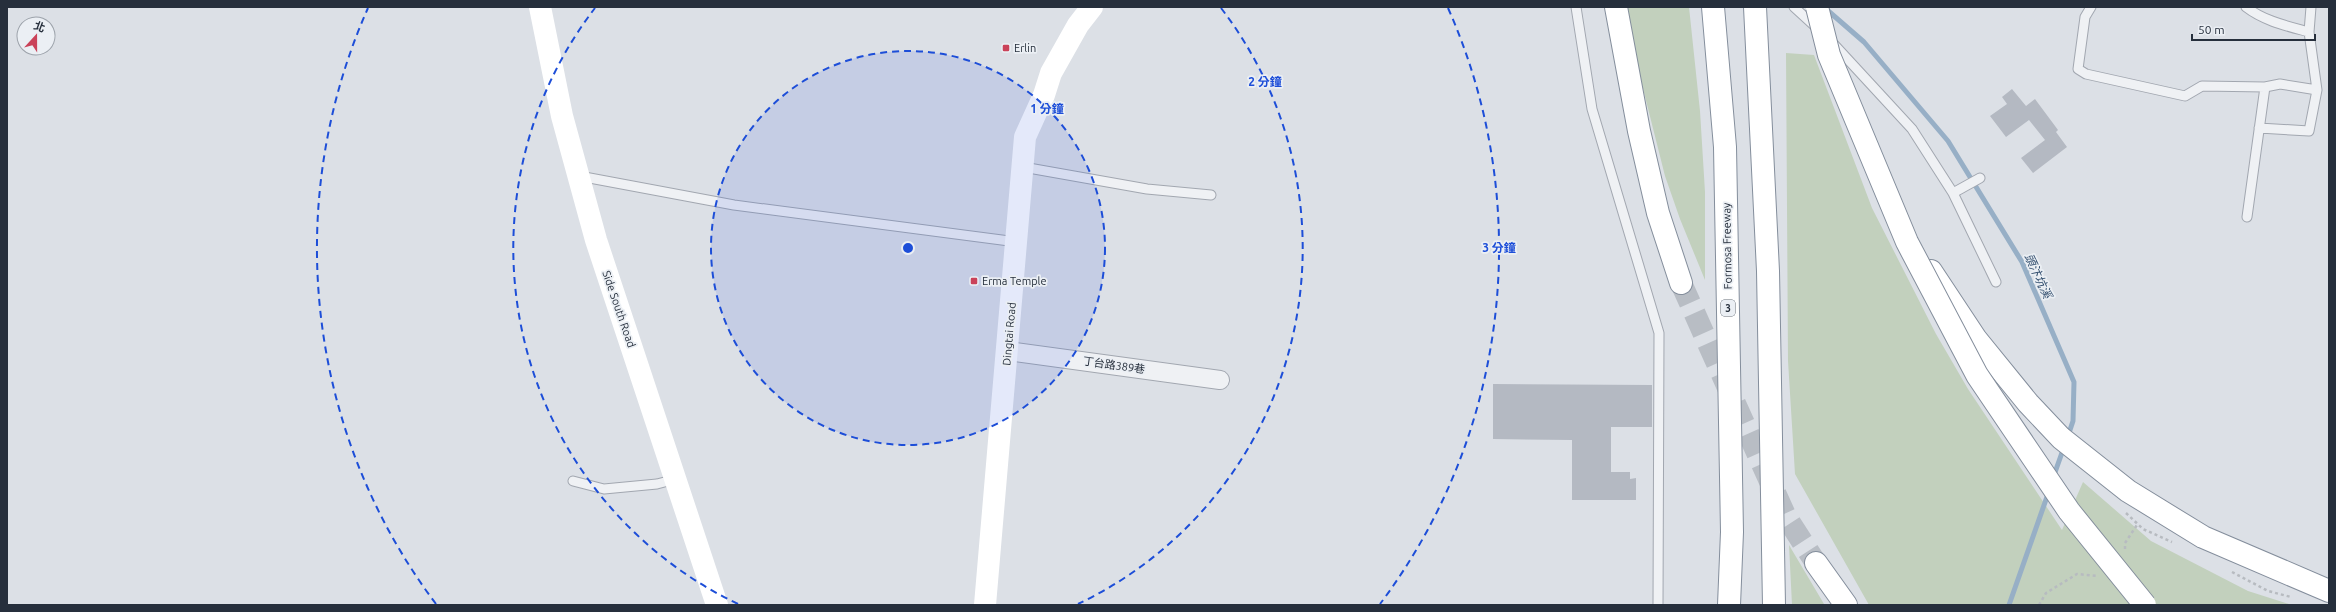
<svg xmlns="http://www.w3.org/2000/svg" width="2336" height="612" font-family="Ubuntu,'Noto Sans TC',sans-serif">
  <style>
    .green { fill: #c2d0bd }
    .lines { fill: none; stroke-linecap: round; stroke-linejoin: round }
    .stream { stroke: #97afc6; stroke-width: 5 }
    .building { fill: #b4b9c2 }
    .highway-tunnel { stroke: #b8bdc4; stroke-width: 22; stroke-dasharray: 22 11; stroke-linecap: butt }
    .lane-casing { stroke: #a2a7b0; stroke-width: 11 }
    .street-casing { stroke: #a2a7b0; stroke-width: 20 }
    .highway-casing { stroke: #848e9c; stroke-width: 24 }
    .path { stroke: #b7bbc0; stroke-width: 2.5; stroke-dasharray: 3 3; stroke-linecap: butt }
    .lane { stroke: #eff1f4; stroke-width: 9 }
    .street { stroke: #eff1f4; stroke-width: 18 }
    .secondary { stroke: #fff; stroke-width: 22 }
    .highway { stroke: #fff; stroke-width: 22 }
    .highway-bridge-casing { stroke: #848e9c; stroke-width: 24; stroke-linecap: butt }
    .highway-bridge { stroke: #fff; stroke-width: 22 }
    .ring { fill: none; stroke: #1d4ed8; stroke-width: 2; stroke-dasharray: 7 5 }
    .poi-dot { fill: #ca4259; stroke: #ebeff4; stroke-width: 1.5 }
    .labels { text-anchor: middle; stroke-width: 3.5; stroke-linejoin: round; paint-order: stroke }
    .shield { fill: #ebeff4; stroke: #616973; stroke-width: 1 }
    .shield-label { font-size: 10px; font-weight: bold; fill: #262f3c }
    .poi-label { font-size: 11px; fill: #262f3c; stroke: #ebeff4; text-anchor: start }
    .street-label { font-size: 11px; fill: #262f3c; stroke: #ebeff4 }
    .water-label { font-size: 12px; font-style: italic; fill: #324e6e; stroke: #ebeff4 }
    .centre { fill: #1d4ed8; stroke: #ebeff4; stroke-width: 2 }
    .ring-label { font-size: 12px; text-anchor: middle; font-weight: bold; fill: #1d4ed8; stroke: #ebeff4; stroke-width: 3.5; stroke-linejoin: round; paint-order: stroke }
  </style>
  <rect width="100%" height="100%" fill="#dce0e6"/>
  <path class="green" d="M 1627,7 L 1689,7 L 1700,111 L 1705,192 L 1705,280 L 1680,219 L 1665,176 L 1630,37 Z
    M 1786,53 L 1814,55 L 1872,208 L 1936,334 L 1968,389 L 2062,530 L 2083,482 L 2151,541 L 2248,591 L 2292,605 L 1869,605 L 1795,474 L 1788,361 Z
    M 1789,545 L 1824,604 L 1824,605 L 1792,605 Z"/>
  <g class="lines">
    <path class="stream" d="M 1826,9 L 1864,42 L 1948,141 L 2022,262 L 2074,382 L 2073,421 L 2068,436
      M 2053,478 L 2064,447
      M 2009,605 L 2049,491"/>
  </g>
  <path class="building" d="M 2012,89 L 2026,106 L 2035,99 L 2058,130 L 2056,132 L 2067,147 L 2033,173 L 2021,158 L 2045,140 L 2029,120 L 2006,137 L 1990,116 L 2007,104 L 2002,97 Z
    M 1493,384 L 1652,385 L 1652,427 L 1611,427 L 1611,472 L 1630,472 L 1630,479 L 1636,478 L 1636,500 L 1572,500 L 1572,440 L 1493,439 Z"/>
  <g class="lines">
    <path class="highway-tunnel" d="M 1681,283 L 1785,515 L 1816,563"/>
    <defs>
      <path id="lane" d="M 1576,7 L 1592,109 L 1659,333 L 1658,605
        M 1794,7 L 1818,29
        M 2091,7 L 2085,17 L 2078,69 L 2086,74 L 2185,96 L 2202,86 L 2265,87 L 2280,84 L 2317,90 L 2309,32 L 2311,7
        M 2246,7 C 2264,21 2287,26 2309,32
        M 1829,39 L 1912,129 L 1953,193 L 1996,282
        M 2259,128 L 2309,131 L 2317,90
        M 1023,167 L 1147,189 L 1211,195
        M 579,176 L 734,205 L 1017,242
        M 1953,193 L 1980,178
        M 2247,217 L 2265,87
        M 573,481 L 604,489 L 657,484 L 676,479"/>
      <path id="street" d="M 1008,351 L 1220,380"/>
      <path id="highway" d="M 1616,7 L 1639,131 L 1658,213 L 1681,283
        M 1713,7 L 1725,147 L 1732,532 L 1729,605
        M 1755,7 L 1768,271 L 1774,605
        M 1931,271 L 1976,339 L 2028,403 L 2061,438 L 2128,491 L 2203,537 L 2329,591
        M 1816,563 L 1846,605"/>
    </defs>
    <use href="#lane" class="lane-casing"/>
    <use href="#street" class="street-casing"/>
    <use href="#highway" class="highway-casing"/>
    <path class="path" d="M 2126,513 L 2143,529 L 2172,542
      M 2125,549 L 2125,543 L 2137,525
      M 2232,572 L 2268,591 L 2291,597
      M 2039,605 L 2046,593 L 2077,574 L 2098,576"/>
    <use href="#lane" class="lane"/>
    <use href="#street" class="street"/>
    <path class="secondary" d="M 540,7 L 562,116 L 596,240 L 717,605
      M 985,605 L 1025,137 L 1044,95 L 1051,73 L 1078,25 L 1092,7"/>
    <use href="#highway" class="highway"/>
    <defs>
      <path id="highway-bridge" d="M 1817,7 L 1829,55 L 1907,242 L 1977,375 L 2069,511 L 2145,605"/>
    </defs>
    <use href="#highway-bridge" class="highway-bridge-casing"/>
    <use href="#highway-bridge" class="highway-bridge"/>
  </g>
  <circle cx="908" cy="248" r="197" fill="#1d4ed8" fill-opacity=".12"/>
  <g class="ring">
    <circle cx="908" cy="248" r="197"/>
    <path d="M738 604A394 394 0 0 1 595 8M1221 8A394 394 0 0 1 1078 604"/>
    <path d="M436 604A591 591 0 0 1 368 8M1448 8A591 591 0 0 1 1380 604"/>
  </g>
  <g class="poi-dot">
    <rect x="1002" y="44" width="8" height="8" rx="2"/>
    <rect x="970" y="277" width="8" height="8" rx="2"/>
  </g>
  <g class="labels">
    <rect class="shield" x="1721" y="300" width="14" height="16" rx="3"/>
    <g class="shield-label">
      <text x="1728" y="312">3</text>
    </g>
    <g class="poi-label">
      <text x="1014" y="52">Erlin</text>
      <text x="982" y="285">Erma Temple</text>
    </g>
    <g class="street-label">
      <text transform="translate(1727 246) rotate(-91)" y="4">Formosa Freeway</text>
      <text transform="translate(619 309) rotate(71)" y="4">Side South Road</text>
      <text transform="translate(1009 334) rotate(-85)" y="4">Dingtai Road</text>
      <text transform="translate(1114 365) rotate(8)" y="4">丁台路389巷</text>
    </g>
    <g class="water-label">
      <text transform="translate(2038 276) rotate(65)" y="4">頭汴坑溪</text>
    </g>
  </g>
  <circle cx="908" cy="248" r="6" class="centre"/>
  <g class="ring-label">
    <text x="1265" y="86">2 分鐘</text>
    <text x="1047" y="113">1 分鐘</text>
    <text x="1499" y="252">3 分鐘</text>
  </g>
  <rect width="2336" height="612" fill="none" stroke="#262f3c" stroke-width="16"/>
  <g transform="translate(36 36) rotate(21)"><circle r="19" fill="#ebeff4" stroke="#9ca2aa"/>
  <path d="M0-3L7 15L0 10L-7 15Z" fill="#ca4259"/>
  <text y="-6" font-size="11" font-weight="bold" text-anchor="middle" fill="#262f3c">北</text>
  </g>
  <path d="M2192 34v6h123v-6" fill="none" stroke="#262f3c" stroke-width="2"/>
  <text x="2198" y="34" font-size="12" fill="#262f3c" stroke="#ebeff4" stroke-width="3" paint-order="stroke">50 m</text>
</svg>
